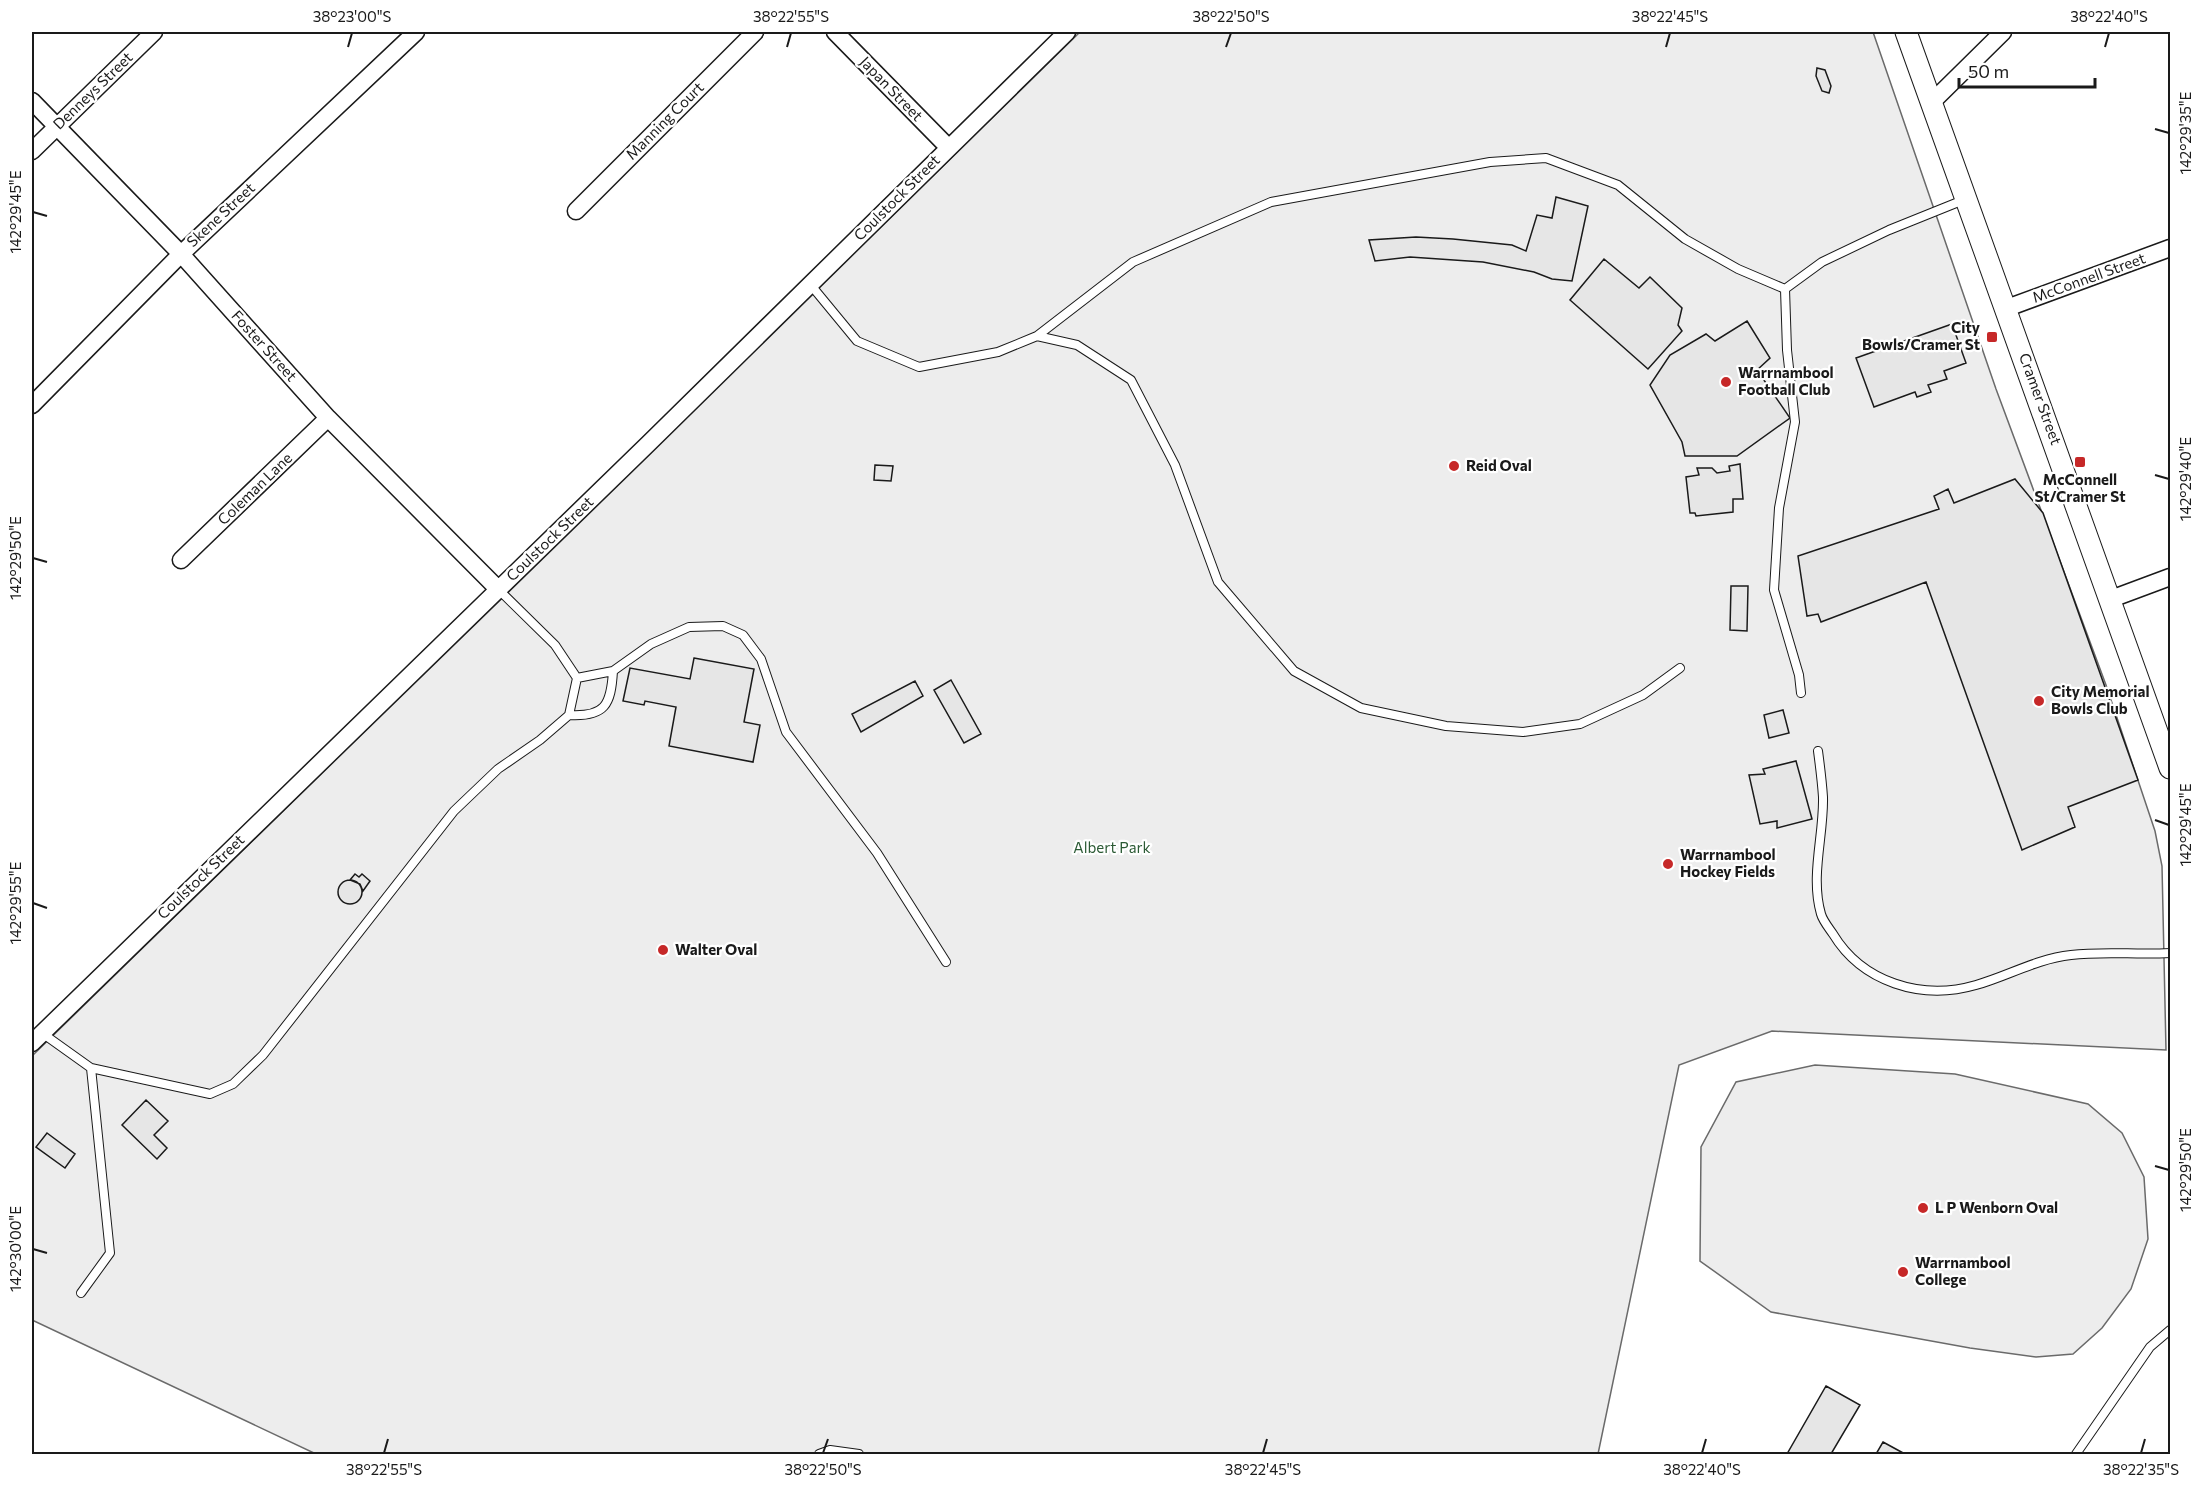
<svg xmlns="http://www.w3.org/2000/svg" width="2202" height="1486" font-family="Commissioner,sans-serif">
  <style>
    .built { fill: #ededed; stroke: #6a6a6a; stroke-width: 1.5 }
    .building { fill: #e6e6e6; stroke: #1a1a1a; stroke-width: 1.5 }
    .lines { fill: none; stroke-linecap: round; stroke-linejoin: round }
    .service-casing { stroke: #1a1a1a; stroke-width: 10 }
    .minor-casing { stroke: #1a1a1a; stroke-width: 19 }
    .tertiary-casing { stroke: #1a1a1a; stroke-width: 23 }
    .service { stroke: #fff; stroke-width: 8 }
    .minor { stroke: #fff; stroke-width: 16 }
    .tertiary { stroke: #fff; stroke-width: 21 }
    .ticks { fill: none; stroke: #1a1a1a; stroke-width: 2 }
    .poi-dot { fill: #c62828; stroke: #fff; stroke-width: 2 }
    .labels { text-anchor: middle; stroke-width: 4.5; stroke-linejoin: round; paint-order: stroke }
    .street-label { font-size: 15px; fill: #1a1a1a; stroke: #fff }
    .poi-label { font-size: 15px; font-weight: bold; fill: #1a1a1a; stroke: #fff; text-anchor: start }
    .park-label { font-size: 15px; fill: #2b5a34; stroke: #fff }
    .neatline { fill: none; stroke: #1a1a1a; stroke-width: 2 }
    .ticks-label { font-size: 15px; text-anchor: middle; fill: #1a1a1a }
  </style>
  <rect width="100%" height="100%" fill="#fff"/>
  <path class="built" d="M 1080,32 L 1873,32 L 1996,389 L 2106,685 L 2155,831 L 2162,866 L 2166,1050 L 1772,1031 L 1679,1065 L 1598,1454 L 316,1454 L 32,1320 L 32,1056 Z
    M 1815,1065 L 1955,1074 L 2088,1104 L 2122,1133 L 2144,1177 L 2148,1239 L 2131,1289 L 2102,1328 L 2073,1354 L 2036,1357 L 1970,1348 L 1771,1312 L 1700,1261 L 1701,1147 L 1736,1082 Z"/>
  <path class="building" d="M 1817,68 L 1825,70 L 1831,86 L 1829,93 L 1822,91 L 1816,76 Z
    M 1556,197 L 1588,206 L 1572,281 L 1552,279 L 1534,272 L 1483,262 L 1410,257 L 1375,261 L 1369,240 L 1416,237 L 1453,239 L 1512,245 L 1526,251 L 1537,215 L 1552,218 Z
    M 1604,259 L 1639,288 L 1650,277 L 1682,308 L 1678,325 L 1682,331 L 1648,369 L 1570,300 Z
    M 1747,321 L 1770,358 L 1757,370 L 1790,418 L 1737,456 L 1685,456 L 1682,442 L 1650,385 L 1670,355 L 1706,334 L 1715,341 Z
    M 1952,324 L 1966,363 L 1944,371 L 1947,379 L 1928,385 L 1931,392 L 1917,397 L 1915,392 L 1874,407 L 1856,358 Z
    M 1740,464 L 1743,499 L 1733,499 L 1733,512 L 1696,516 L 1695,513 L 1690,513 L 1686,477 L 1699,475 L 1697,468 L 1712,468 L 1717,473 L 1730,471 L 1729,466 Z
    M 875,465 L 893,466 L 891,481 L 874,480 Z
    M 2015,479 L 2043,513 L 2138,780 L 2068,807 L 2075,827 L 2022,850 L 1926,582 L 1821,622 L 1818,614 L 1807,616 L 1798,556 L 1939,509 L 1934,496 L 1948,489 L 1954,503 Z
    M 1731,586 L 1748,586 L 1747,631 L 1730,630 Z
    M 694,658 L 754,669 L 744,722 L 760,725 L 753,762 L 669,746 L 676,707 L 645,701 L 644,705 L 623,701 L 630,668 L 690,679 Z
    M 951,680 L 981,734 L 964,743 L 934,690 Z
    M 915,681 L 923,696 L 861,732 L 852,714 Z
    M 1783,710 L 1789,733 L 1769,738 L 1764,715 Z
    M 1796,761 L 1812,819 L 1777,828 L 1777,821 L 1760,824 L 1749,775 L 1765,774 L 1763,769 Z
    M 355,874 L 359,877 L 362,874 L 370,881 L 363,891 L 360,884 L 350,880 Z
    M338 892a12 12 0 1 1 24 0a12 12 0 1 1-24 0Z
    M 146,1100 L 168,1121 L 154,1135 L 167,1148 L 157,1159 L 122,1125 Z
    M 47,1133 L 75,1154 L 65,1168 L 36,1147 Z
    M 1826,1386 L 1860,1405 L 1831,1454 L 1787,1454 Z
    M 1883,1442 L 1905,1454 L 1876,1454 Z"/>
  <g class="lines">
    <defs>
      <path id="service" d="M 810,284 L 857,341 L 919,367 L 998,352 L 1037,336 L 1133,262 L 1271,202 L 1490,162 L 1546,158 L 1618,185 L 1685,239 L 1738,269 L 1785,289 L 1822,262 L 1889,230 L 1966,199
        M 1785,289 L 1787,350 L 1795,422 L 1779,508 L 1774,590 L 1799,675 L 1801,693
        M 1037,336 L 1077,345 L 1131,380 L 1175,465 L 1218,582 L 1294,671 L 1361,708 L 1446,726 L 1523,732 L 1580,724 L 1643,695 L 1680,668
        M 577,678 L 613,671 L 651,644 L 689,627 L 723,626 L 743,635 L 761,659 L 786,732 L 877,853 L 946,962
        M 569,715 C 605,717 611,705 613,671
        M 1818,751 C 1820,766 1822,782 1823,797 C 1824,835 1810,876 1821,914 C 1823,921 1829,928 1833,934 C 1862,982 1921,1001 1976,985 C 2008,976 2036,959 2071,955 C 2103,951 2137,955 2170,953
        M 42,1033 L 91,1068 L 210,1094 L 233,1084 L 263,1055 L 454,811 L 498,769 L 540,740 L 569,715 L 577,678 L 555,645 L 498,589
        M 81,1293 L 110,1253 L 91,1068
        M 819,1454 L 830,1450 L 859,1454
        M 2076,1454 L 2150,1347 L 2170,1330"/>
      <path id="minor" d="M 835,32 L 948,147
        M 32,101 L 181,254 L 328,418 L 498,589
        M 1931,103 L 2003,32
        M 32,151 L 154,32
        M 576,211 L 755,32
        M 2007,308 L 2170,248
        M 32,405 L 181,254 L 416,32
        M 181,560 L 328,418
        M 2111,599 L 2170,577
        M 32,1043 L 648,444 L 1067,32"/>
      <path id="tertiary" d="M 1906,32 L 2170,768"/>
    </defs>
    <use href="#service" class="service-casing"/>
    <use href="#minor" class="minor-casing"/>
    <use href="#tertiary" class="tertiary-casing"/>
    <use href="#service" class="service"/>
    <use href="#minor" class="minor"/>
    <use href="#tertiary" class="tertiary"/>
  </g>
  <path class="ticks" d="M 348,47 L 352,33M 787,47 L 791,33M 1226,47 L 1231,33M 1666,47 L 1670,33M 2105,47 L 2109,33M 2155,129 L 2169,133M 33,212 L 47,216M 2155,475 L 2169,479M 33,558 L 47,562M 2155,820 L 2169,825M 33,903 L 47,908M 2155,1166 L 2169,1170M 33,1249 L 47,1253M 384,1453 L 388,1439M 823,1453 L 828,1439M 1263,1453 L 1267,1439M 1702,1453 L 1706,1439M 2141,1453 L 2145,1439"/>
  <g class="poi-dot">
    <rect x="1986" y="331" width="12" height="12" rx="3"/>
    <circle cx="1726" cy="382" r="6"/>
    <rect x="2074" y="456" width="12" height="12" rx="3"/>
    <circle cx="1454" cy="466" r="6"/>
    <circle cx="2039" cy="701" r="6"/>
    <circle cx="1668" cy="864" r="6"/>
    <circle cx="663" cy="950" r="6"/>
    <circle cx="1923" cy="1208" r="6"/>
    <circle cx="1903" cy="1272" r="6"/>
  </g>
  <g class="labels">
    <g class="street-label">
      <text transform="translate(891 89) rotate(46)" y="5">Japan Street</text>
      <text transform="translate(93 91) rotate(-44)" y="5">Denneys Street</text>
      <text transform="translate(665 121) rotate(-45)" y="5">Manning Court</text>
      <text transform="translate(897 198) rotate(-45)" y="5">Coulstock Street</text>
      <text transform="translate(221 215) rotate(-43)" y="5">Skene Street</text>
      <text transform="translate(2089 278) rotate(-20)" y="5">McConnell Street</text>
      <text transform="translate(264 346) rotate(48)" y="5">Foster Street</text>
      <text transform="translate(2040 399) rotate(70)" y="5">Cramer Street</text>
      <text transform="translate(255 489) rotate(-44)" y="5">Coleman Lane</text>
      <text transform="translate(550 539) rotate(-44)" y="5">Coulstock Street</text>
      <text transform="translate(201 877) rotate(-44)" y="5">Coulstock Street</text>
    </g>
    <g class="poi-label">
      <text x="1980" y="333" text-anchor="end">City<tspan x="1980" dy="17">Bowls/Cramer St</tspan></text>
      <text x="1738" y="378">Warrnambool<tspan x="1738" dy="17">Football Club</tspan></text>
      <text x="1466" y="471">Reid Oval</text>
      <text x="2080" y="485" text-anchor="middle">McConnell<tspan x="2080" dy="17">St/Cramer St</tspan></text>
      <text x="2051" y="697">City Memorial<tspan x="2051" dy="17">Bowls Club</tspan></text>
      <text x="1680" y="860">Warrnambool<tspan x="1680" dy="17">Hockey Fields</tspan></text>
      <text x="675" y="955">Walter Oval</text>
      <text x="1935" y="1213">L P Wenborn Oval</text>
      <text x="1915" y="1268">Warrnambool<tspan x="1915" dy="17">College</tspan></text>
    </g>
    <g class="park-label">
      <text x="1112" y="853">Albert Park</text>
    </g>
  </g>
  <rect width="2202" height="1486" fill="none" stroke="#ffffff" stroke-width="66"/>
  <path d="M1959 78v9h136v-9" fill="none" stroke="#1a1a1a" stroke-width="3"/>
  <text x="1968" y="78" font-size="18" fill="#1a1a1a" stroke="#ffffff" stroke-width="4.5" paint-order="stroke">50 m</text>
  <rect x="33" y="33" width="2136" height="1420" class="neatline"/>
  <g class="ticks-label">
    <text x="352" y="22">38°23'00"S</text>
    <text x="791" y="22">38°22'55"S</text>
    <text x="1231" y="22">38°22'50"S</text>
    <text x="1670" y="22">38°22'45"S</text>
    <text x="2109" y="22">38°22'40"S</text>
    <text transform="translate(2186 133) rotate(-90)" y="5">142°29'35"E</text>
    <text transform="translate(16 212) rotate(-90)" y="5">142°29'45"E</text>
    <text transform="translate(2186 479) rotate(-90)" y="5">142°29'40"E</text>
    <text transform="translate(16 558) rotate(-90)" y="5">142°29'50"E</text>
    <text transform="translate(2186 825) rotate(-90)" y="5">142°29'45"E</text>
    <text transform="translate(16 903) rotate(-90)" y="5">142°29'55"E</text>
    <text transform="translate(2186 1170) rotate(-90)" y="5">142°29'50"E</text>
    <text transform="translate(16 1249) rotate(-90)" y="5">142°30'00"E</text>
    <text x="384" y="1475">38°22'55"S</text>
    <text x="823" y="1475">38°22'50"S</text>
    <text x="1263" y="1475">38°22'45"S</text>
    <text x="1702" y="1475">38°22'40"S</text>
    <text x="2141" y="1475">38°22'35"S</text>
  </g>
</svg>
